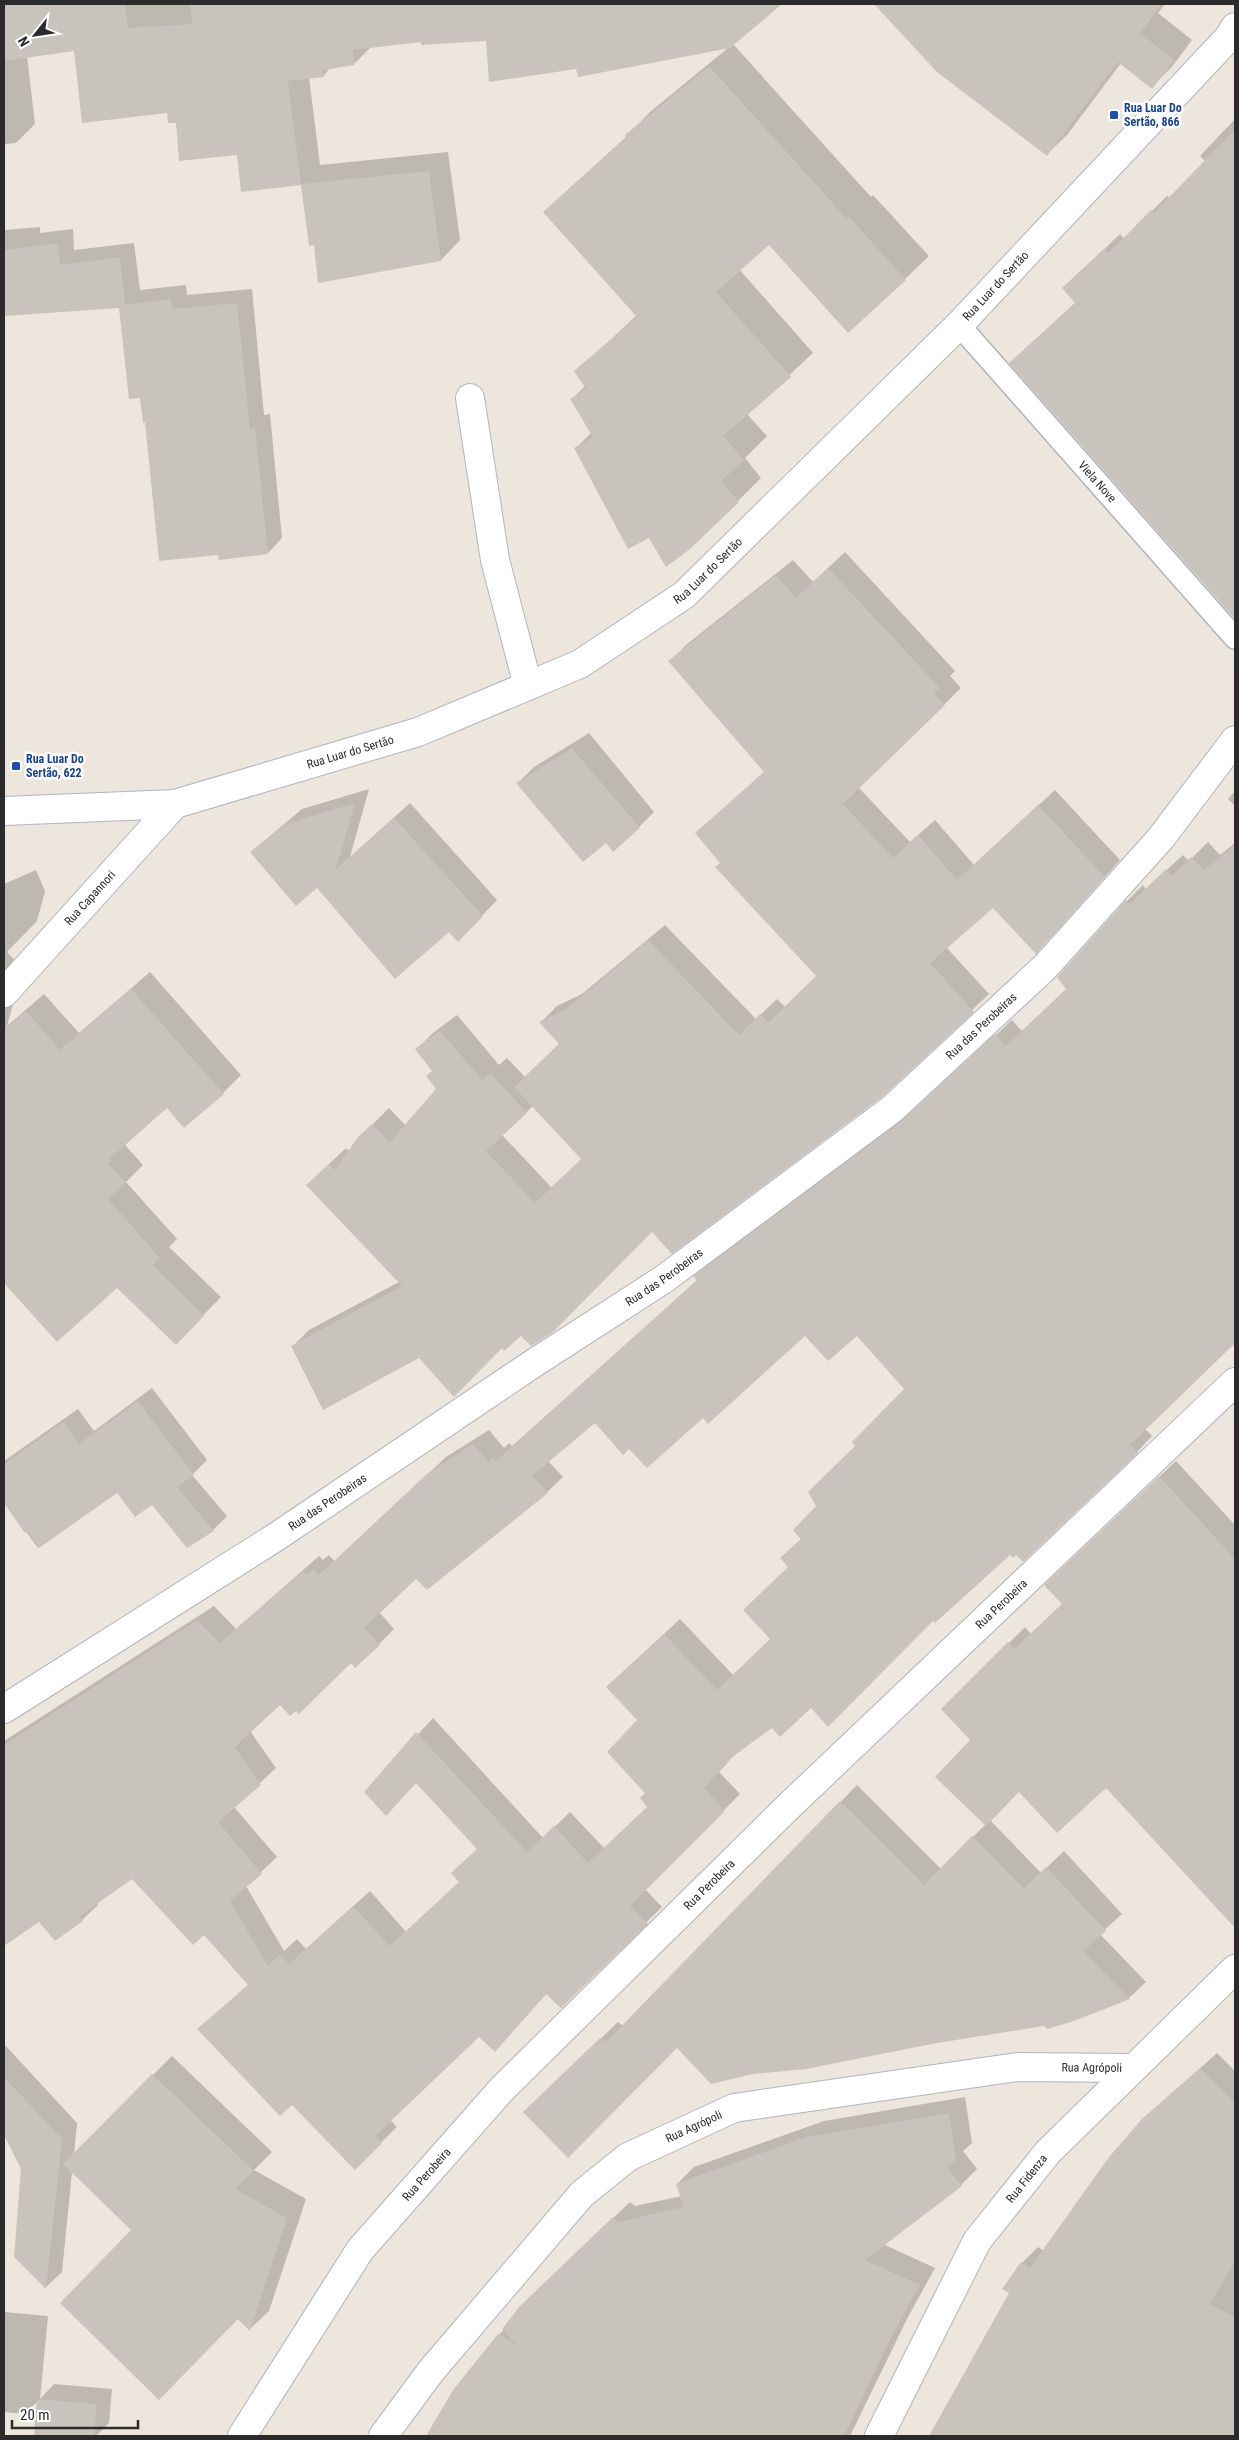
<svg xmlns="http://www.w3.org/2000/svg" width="1239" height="2440" font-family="'Roboto Condensed',sans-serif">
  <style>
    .shadow { fill: #0003; fill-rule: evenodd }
    .building { fill: #c8c3bd; fill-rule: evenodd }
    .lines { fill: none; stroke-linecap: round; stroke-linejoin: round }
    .service-casing { stroke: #b1b4be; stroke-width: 24 }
    .minor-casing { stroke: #b1b4be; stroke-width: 30 }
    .service { stroke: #fff; stroke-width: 21 }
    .minor { stroke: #fff; stroke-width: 28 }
    .transit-dot { fill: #1a4fb4; stroke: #fff; stroke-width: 2 }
    .labels { text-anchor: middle; stroke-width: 5; stroke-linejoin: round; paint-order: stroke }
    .transit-label { font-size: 12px; font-weight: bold; fill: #164399; stroke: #fff; text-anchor: start }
    .street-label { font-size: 12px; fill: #2b2b2b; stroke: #fff }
  </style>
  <rect width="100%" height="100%" fill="#ede6dd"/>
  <path class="shadow" d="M 4,4 L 781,4 L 733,44 L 871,197 L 873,195 L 929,256 L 905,279 L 769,243 L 739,269 L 813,353 L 747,414 L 767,436 L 745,458 L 761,478 L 738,501 L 649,536 L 575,449 L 591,433 L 572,399 L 585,386 L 576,372 L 637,315 L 545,212 L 627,136 L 650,112 L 728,48 L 577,68 L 487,39 L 422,41 L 372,46 L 354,64 L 331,67 L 323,76 L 309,77 L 320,165 L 448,152 L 460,240 L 441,260 L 310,244 L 302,184 L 243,190 L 238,154 L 177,121 L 168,111 L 75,50 L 27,56 L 35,124 L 16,143 L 4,144 Z
    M 876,4 L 1165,4 L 1158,13 L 1192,40 L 1171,68 L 1151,87 L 1121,63 L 1067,135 L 1047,154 L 937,71 Z
    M 1235,119 L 1235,617 L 1010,363 L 1076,302 L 1080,273 L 1120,234 L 1124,239 L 1167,196 L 1170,198 L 1206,162 L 1200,156 Z
    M 40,227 L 40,233 L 73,229 L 74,250 L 134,243 L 140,290 L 186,285 L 187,295 L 252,289 L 264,415 L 270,414 L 282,538 L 268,553 L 146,421 L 121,306 L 4,315 L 4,230 Z
    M 845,552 L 955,671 L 950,676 L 961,688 L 859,788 L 910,842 L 935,820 L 974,865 L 1055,790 L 1120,860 L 1052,936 L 993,907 L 946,947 L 989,994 L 881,1096 L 652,1230 L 503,1346 L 419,1356 L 293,1346 L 309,1330 L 399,1282 L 324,1169 L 346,1148 L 349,1151 L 359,1138 L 389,1108 L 406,1126 L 438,1089 L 433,1070 L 417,1049 L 433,1033 L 457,1015 L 499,1065 L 507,1058 L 525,1077 L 560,1043 L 541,1022 L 557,1006 L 582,994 L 665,925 L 756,1019 L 777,999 L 785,1007 L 817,976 L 697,833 L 765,771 L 670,662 L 686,645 L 793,560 L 813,582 ZM 533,1106 L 583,1158 L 552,1188 L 502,1135 Z
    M 589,733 L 654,812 L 639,827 L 606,841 L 518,783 L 534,767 Z
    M 369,789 L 350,857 L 410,803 L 497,900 L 473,925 L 449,930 L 317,886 L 251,852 L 302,809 Z
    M 1235,791 L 1235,806 L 1228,799 Z
    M 1208,842 L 1220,855 L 1235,843 L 1235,1343 L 1145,1429 L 1152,1436 L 1137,1452 L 1016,1553 L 1010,1553 L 933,1619 L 811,1707 L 772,1726 L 736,1753 L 719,1772 L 740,1794 L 645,1889 L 662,1907 L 561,2007 L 547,1993 L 510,2034 L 479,2035 L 390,2120 L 397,2127 L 355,2168 L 292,2103 L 199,2030 L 249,1984 L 204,1933 L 132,1877 L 96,1903 L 98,1905 L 82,1920 L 40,1920 L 4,1945 L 4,1741 L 214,1606 L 236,1629 L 319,1556 L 323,1560 L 329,1555 L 335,1562 L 446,1457 L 489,1430 L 504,1448 L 509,1443 L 512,1446 L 698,1280 L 695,1277 L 711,1261 L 919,1106 L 1012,1020 L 1022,1031 L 1067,989 L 1059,977 L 1127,901 L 1143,885 L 1146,889 L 1183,855 L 1189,861 ZM 805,1334 L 857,1335 L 906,1389 L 857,1446 L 818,1506 L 789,1566 L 772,1639 L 733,1675 L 680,1619 L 623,1672 L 639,1720 L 649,1806 L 604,1848 L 570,1812 L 543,1838 L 433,1718 L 365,1792 L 417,1782 L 478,1849 L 460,1881 L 406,1932 L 370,1891 L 306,1949 L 297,1939 L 284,1951 L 246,1886 L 277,1857 L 234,1807 L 276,1768 L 250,1731 L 280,1704 L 296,1710 L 351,1661 L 379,1644 L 394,1629 L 379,1612 L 416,1577 L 547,1492 L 563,1477 L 548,1461 L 595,1421 L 629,1447 L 703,1417 Z
    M 36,870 L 45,891 L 37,921 L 7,952 L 14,959 L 6,970 L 17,990 L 7,1026 L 44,994 L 79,1033 L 150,972 L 241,1075 L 223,1093 L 167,1107 L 125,1145 L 143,1165 L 126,1182 L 177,1239 L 169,1247 L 221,1297 L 176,1343 L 117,1286 L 57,1340 L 4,1281 L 4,884 Z
    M 152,1388 L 207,1460 L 192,1475 L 227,1516 L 213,1530 L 118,1491 L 37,1547 L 4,1500 L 4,1461 L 78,1409 L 94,1431 Z
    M 1176,1461 L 1235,1525 L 1235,1650 L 1225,1640 L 1198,1666 L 1235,1706 L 1235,1926 L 1106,1786 L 1019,1791 L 990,1820 L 1041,1873 L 1064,1851 L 1122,1914 L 1100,1934 L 1146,1982 L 1129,1998 L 1045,2024 L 677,2047 L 542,2095 L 618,2022 L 623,2026 L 857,1785 L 941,1869 L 986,1824 L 972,1740 L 943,1709 L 1025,1627 L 1031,1634 L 1063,1603 L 1062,1569 Z
    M 4,2044 L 77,2123 L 74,2154 L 172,2056 L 272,2152 L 254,2170 L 306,2199 L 269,2311 L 250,2329 L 133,2230 L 72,2172 L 62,2272 L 46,2287 L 15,2256 L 22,2168 L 4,2133 Z
    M 1217,2053 L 1235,2071 L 1235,2436 L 930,2436 L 1011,2293 L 1022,2263 L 1038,2247 L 1044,2251 L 1143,2120 Z
    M 965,2097 L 972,2143 L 963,2151 L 977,2169 L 961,2185 L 883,2244 L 935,2268 L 908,2317 L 850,2436 L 427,2436 L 454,2391 L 499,2335 L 537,2291 L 630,2202 L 635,2206 L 682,2196 L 677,2184 L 694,2167 L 824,2121 Z
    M 4,2312 L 48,2316 L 40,2399 L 54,2384 L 112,2389 L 109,2423 L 96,2436 L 35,2434 L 39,2400 L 24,2414 L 4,2412 Z"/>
  <path class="building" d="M 4,4 L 125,4 L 128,28 L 192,24 L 190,4 L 782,4 L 730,48 L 578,77 L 576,69 L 489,82 L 486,41 L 421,45 L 421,42 L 353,50 L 355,65 L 323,70 L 324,77 L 288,81 L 301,184 L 429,171 L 441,261 L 318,283 L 314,245 L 309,246 L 301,185 L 241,192 L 237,155 L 179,161 L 176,123 L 168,123 L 167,113 L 82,123 L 74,51 L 4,61 Z
    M 874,4 L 1162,4 L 1140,33 L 1174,60 L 1152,89 L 1118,62 L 1047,156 L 937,72 Z
    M 709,66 L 847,219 L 849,217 L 906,280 L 848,333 L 769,245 L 716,292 L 791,377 L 723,436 L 744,460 L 721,481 L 739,502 L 690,549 L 666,567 L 649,538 L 628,549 L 574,448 L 593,437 L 570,399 L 586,389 L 574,371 L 637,317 L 543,212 L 626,137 L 625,135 Z
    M 1235,129 L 1235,619 L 1009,363 L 1075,303 L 1062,288 L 1104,249 L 1108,254 L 1151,210 L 1154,213 Z
    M 58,243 L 60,265 L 120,257 L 125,305 L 171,299 L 172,309 L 237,303 L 250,429 L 255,428 L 268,554 L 219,560 L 218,555 L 159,561 L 145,422 L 143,423 L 140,398 L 129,399 L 119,308 L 4,316 L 4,250 Z
    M 828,568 L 940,688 L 934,693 L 945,705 L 843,804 L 893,858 L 918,835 L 957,880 L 1038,805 L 1105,877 L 1036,954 L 993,908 L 930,963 L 974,1012 L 882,1097 L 672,1254 L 652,1232 L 553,1332 L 531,1346 L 521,1336 L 504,1351 L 502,1348 L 454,1397 L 419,1358 L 323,1410 L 291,1346 L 402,1286 L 306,1185 L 329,1164 L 335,1170 L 358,1137 L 372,1124 L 390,1142 L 436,1089 L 426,1076 L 432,1071 L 415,1049 L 440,1031 L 482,1080 L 490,1073 L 527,1113 L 486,1151 L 535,1203 L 581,1159 L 514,1087 L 559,1044 L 539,1022 L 565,1010 L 648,940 L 739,1035 L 760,1014 L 768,1023 L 816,976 L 715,867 L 720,863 L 695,833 L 764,772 L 668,661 L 776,575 L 796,598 Z
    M 572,748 L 640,828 L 613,852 L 606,843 L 583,862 L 516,783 Z
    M 355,803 L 336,869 L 394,818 L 483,916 L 458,942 L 449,932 L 395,979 L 317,888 L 296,906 L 250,852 L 285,824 Z
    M 1235,845 L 1235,1343 L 1130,1445 L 1138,1453 L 1023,1562 L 1016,1555 L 1013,1558 L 1010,1555 L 935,1623 L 933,1621 L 828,1727 L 811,1708 L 780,1737 L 772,1728 L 731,1758 L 704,1788 L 725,1811 L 630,1906 L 648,1924 L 561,2008 L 546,1994 L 495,2052 L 479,2037 L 375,2136 L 382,2143 L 355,2170 L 292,2105 L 280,2116 L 197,2029 L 248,1985 L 204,1935 L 193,1945 L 132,1879 L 80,1916 L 83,1921 L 55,1941 L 39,1922 L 4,1946 L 4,1745 L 197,1620 L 220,1643 L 303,1571 L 307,1575 L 313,1569 L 318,1576 L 428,1473 L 473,1444 L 488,1462 L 493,1458 L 496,1461 L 697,1280 L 693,1276 L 901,1121 L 995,1034 L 1006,1046 L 1066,989 L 1057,977 L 1126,900 L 1130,904 L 1166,869 L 1172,876 L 1191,857 L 1204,870 ZM 805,1336 L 828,1361 L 857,1336 L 904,1389 L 852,1442 L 855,1446 L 808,1492 L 816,1506 L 793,1530 L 801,1539 L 780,1558 L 788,1567 L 743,1610 L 770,1639 L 717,1690 L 664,1634 L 606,1687 L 637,1720 L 607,1752 L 645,1793 L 640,1798 L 647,1807 L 588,1863 L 554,1826 L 527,1852 L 416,1732 L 364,1792 L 386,1816 L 416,1783 L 477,1849 L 451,1873 L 459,1882 L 390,1946 L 353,1906 L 289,1964 L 280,1954 L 268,1966 L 230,1901 L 262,1874 L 218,1822 L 261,1785 L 235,1747 L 280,1705 L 290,1716 L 296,1711 L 299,1714 L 351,1663 L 355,1668 L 380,1645 L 364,1628 L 416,1579 L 427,1590 L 548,1493 L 532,1476 L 595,1423 L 623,1455 L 629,1449 L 647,1468 L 703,1418 L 708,1424 Z
    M 131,989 L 224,1094 L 184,1128 L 167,1108 L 109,1159 L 111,1161 L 108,1163 L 126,1183 L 108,1199 L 160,1258 L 152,1265 L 204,1316 L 176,1345 L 117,1288 L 57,1342 L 4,1283 L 4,1030 L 26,1011 L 60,1050 Z
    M 138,1401 L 194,1475 L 177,1487 L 214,1531 L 187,1548 L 152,1505 L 135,1517 L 117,1493 L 39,1548 L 27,1531 L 25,1533 L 4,1503 L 4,1464 L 63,1422 L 79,1444 Z
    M 1159,1476 L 1235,1559 L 1235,1928 L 1106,1788 L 1057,1833 L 1019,1792 L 986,1826 L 935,1777 L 970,1740 L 941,1709 L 1008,1642 L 1014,1649 L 1062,1604 L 1044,1585 Z
    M 840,1801 L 924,1885 L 972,1836 L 1024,1889 L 1046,1867 L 1106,1931 L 1083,1951 L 1130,1999 L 1074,2021 L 1047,2029 L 1044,2026 L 937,2043 L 806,2069 L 753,2074 L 711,2084 L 677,2048 L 568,2158 L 523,2112 L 600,2038 L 606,2042 Z
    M 1200,2068 L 1235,2103 L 1235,2262 L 1210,2304 L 1235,2317 L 1235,2436 L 929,2436 L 1009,2293 L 1002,2289 L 1021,2262 L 1030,2268 L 1109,2157 L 1142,2119 Z
    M 152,2074 L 254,2171 L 235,2189 L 287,2218 L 250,2331 L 238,2319 L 159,2400 L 60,2303 L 131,2230 L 63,2164 Z
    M 4,2077 L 62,2139 L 46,2289 L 14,2257 L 21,2169 L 4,2135 Z
    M 949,2113 L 956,2161 L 947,2168 L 962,2186 L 865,2260 L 920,2285 L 892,2335 L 844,2436 L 426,2436 L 453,2390 L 498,2334 L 517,2345 L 502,2329 L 519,2307 L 613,2217 L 618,2222 L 684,2207 L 676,2184 L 806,2137 Z
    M 37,2399 L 97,2404 L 94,2436 L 34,2436 Z"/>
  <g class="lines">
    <defs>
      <g id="service">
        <path id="s1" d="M 959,325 L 1235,638"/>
      </g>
      <g id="minor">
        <path d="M 470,398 L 495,560 L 528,686"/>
        <path id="s2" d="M 4,811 L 175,804 L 418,732 L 580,664 L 684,595 L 959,325 L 1229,37 L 1235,27"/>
        <path id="s3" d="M 4,993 L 175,804"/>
        <path id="s4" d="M 4,1709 L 276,1537 L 531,1365 L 664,1279 L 892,1109 L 1045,967 L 1161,838 L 1235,740"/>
        <path id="s5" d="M 242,2436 L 360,2250 L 502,2089 L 789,1806 L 1235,1382"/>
        <path id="s6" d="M 383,2436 L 431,2371 L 582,2194 L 628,2157 L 734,2108 L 1017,2067 L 1133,2068"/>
        <path id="s7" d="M 879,2436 L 977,2241 L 1048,2152 L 1235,1969"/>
      </g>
    </defs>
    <use href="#service" class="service-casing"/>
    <use href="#minor" class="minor-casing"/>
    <use href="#service" class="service"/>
    <use href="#minor" class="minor"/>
  </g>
  <g class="transit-dot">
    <rect x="1109" y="110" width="10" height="10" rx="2.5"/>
    <rect x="11" y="761" width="10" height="10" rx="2.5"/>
  </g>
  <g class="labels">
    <g class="transit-label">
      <text x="1124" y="112">Rua Luar Do<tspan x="1124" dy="14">Sertão, 866</tspan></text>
      <text x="26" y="763">Rua Luar Do<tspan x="26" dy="14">Sertão, 622</tspan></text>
    </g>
    <g class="street-label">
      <text dy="4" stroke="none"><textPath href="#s2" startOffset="1164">Rua Luar do Sertão</textPath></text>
      <text dy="4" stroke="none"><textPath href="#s1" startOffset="209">Viela Nove</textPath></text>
      <text dy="4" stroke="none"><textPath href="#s2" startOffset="759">Rua Luar do Sertão</textPath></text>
      <text dy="4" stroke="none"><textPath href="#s2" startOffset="354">Rua Luar do Sertão</textPath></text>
      <text dy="4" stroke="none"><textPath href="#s3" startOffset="128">Rua Capannori</textPath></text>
      <text dy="4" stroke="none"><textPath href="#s4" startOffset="1194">Rua das Perobeiras</textPath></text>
      <text dy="4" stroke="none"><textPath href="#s4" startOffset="789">Rua das Perobeiras</textPath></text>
      <text dy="4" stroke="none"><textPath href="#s4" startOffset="384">Rua das Perobeiras</textPath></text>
      <text dy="4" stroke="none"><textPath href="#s5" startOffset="1131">Rua Perobeira</textPath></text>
      <text dy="4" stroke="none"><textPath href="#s5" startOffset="726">Rua Perobeira</textPath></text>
      <text dy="4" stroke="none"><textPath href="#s6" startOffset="850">Rua Agrópoli</textPath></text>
      <text dy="4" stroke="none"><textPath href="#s6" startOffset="445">Rua Agrópoli</textPath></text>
      <text dy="4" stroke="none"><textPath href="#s5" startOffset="321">Rua Perobeira</textPath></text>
      <text dy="4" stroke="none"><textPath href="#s7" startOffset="298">Rua Fidenza</textPath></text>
    </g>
  </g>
  <rect width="1239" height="2440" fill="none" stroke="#2b2b2b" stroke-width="10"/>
  <g transform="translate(35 35) rotate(240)" stroke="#ffffff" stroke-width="4" paint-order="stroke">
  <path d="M0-4L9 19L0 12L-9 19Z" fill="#2b2b2b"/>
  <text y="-8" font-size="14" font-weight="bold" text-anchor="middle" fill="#2b2b2b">N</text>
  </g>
  <path d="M12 2420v8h126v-8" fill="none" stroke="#2b2b2b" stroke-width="2.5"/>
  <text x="20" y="2420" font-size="15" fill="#2b2b2b" stroke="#ffffff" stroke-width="4" paint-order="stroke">20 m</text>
</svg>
